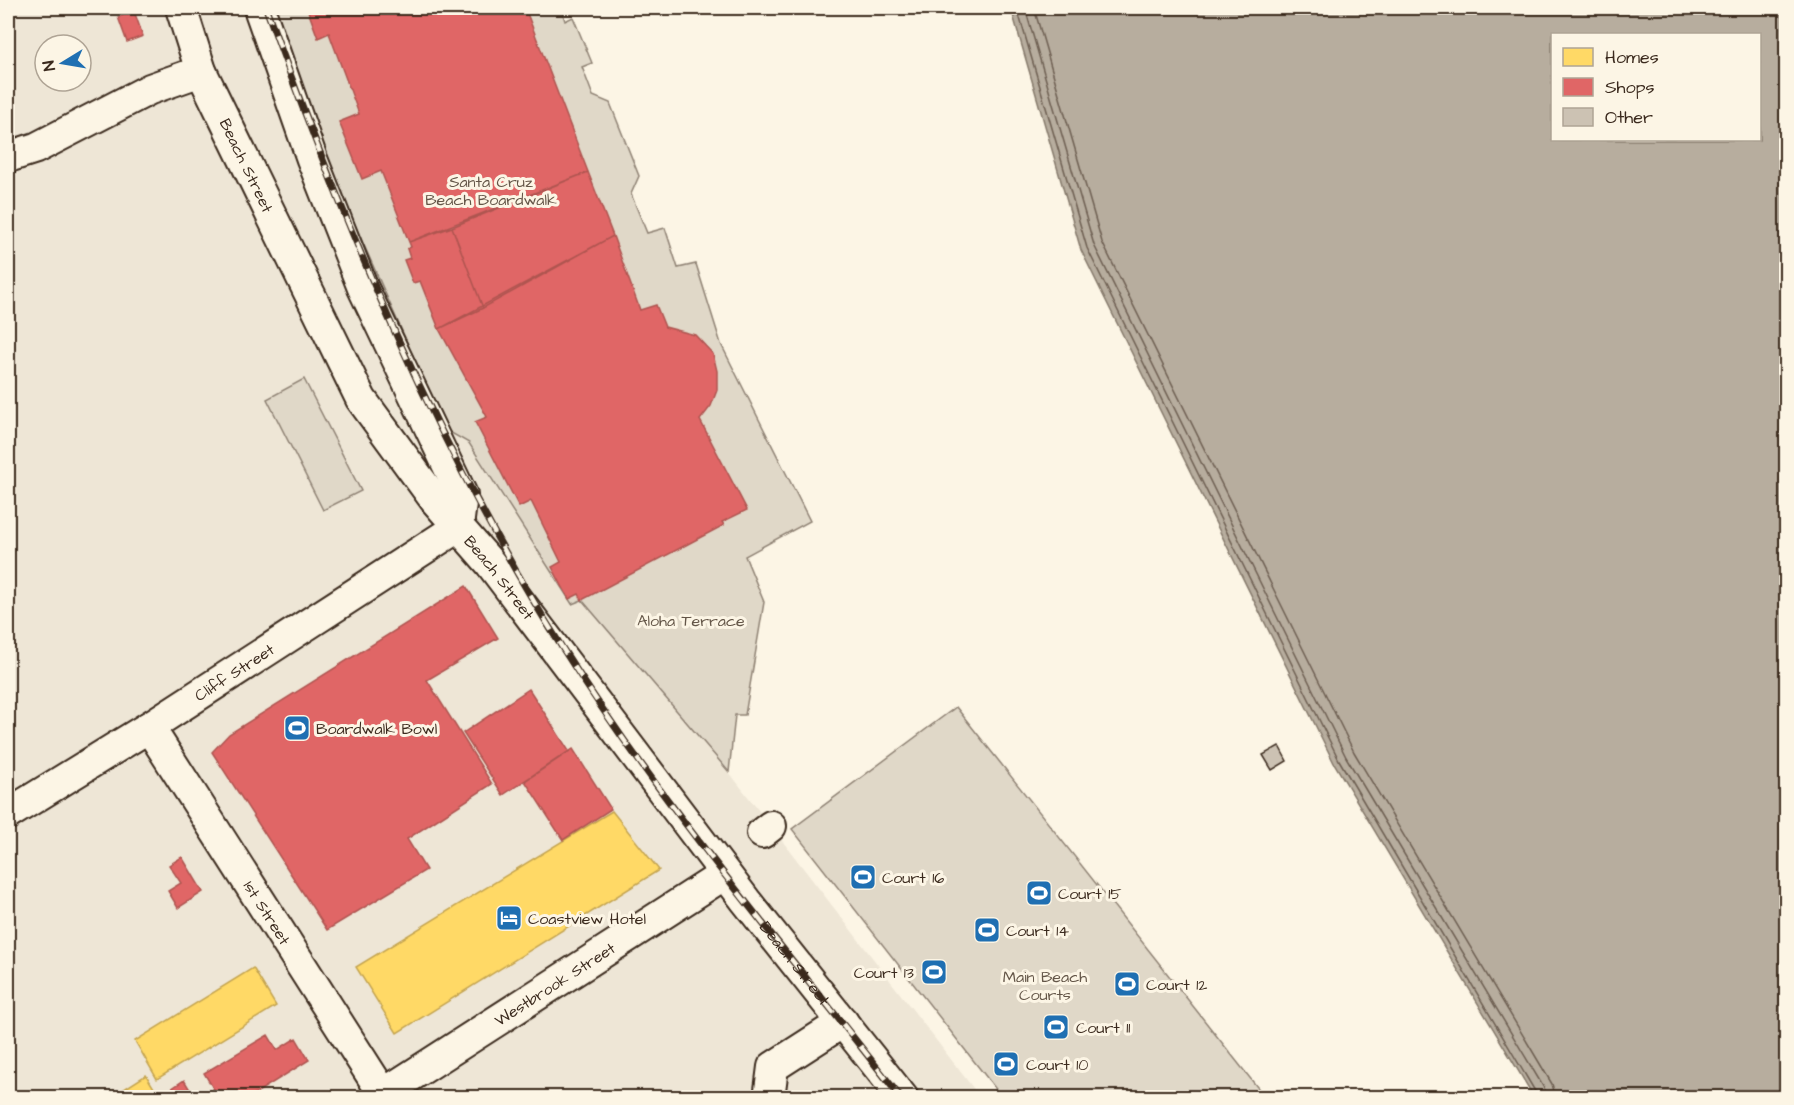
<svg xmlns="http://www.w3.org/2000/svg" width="1794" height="1105" font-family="'Architects Daughter',sans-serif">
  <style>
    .built { fill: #eee6d6; fill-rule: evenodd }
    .green { fill: #e0d8c8; stroke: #8e8173; stroke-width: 1.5 }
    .water { fill: #b7ad9e; stroke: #85796b; stroke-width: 1.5; fill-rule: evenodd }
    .homes { fill: #ffd966; stroke: #c4a450; stroke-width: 1.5 }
    .shops { fill: #e06666; stroke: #ae5450; stroke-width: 1.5 }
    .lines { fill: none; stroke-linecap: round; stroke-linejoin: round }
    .shore { stroke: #6d5e51; stroke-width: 1.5 }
    .building { fill: #ccc2b3; stroke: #3b2a1e; stroke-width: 1.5 }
    .minor-casing { stroke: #3b2a1e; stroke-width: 34 }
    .minor { stroke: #fcf5e5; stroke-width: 30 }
    .rail-casing { stroke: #3b2a1e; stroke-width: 7 }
    .rail { stroke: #fcf5e5; stroke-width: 4.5; stroke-dasharray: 14; stroke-linecap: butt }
    .labels { text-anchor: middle; stroke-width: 6; stroke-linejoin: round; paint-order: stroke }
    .street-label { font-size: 16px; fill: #3b2a1e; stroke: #fcf5e5 }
    .park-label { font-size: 16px; fill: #645648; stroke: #fcf5e5 }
    .poi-label { font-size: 16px; fill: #3b2a1e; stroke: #fcf5e5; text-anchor: start }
  </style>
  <rect width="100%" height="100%" fill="#fcf5e5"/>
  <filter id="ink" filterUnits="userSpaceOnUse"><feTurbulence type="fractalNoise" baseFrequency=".0167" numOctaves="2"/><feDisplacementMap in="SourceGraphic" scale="12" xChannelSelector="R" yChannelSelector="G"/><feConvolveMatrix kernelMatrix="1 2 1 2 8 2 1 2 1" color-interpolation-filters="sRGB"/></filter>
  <g filter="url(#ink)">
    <path class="built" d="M 8,8 L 561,8 L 565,21 L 573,17 L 592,63 L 582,67 L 593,96 L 610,103 L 639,176 L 631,194 L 647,233 L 665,228 L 678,268 L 696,264 L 721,344 L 810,521 L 745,556 L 764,602 L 745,715 L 735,715 L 729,772 L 980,1097 L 8,1097 ZM 45,45 L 81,45 L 81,81 L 45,81 Z"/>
    <path class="green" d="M 274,8 L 561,8 L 565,21 L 573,17 L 592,63 L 582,67 L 593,96 L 610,103 L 639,176 L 631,194 L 647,233 L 665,228 L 678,268 L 696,264 L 721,344 L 810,521 L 745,556 L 764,602 L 745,715 L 735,715 L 729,772 L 582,600 L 572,604 L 469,443 L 446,430 L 343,198 Z
      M 304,379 L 361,491 L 323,510 L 267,399 Z
      M 956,707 L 1265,1097 L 1002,1097 L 792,829 Z"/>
    <path class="water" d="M 1011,8 L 1786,8 L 1786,1097 L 1534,1097 L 1334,763 L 1081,250 ZM 1552,34 L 1760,34 L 1760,140 L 1552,140 Z"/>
    <path class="homes" d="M 612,811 L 659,870 L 397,1033 L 356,967 Z
      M 253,968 L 276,1006 L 157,1079 L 135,1041 Z
      M 146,1075 L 160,1098 L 110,1098 Z"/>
    <path class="shops" d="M 307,8 L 525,8 L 588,172 L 409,242 L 381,171 L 362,179 L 339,122 L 359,114 L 329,33 L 318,38 Z
      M 134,11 L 143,36 L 127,42 L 118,17 Z
      M 588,172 L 613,236 L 483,308 L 452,227 Z
      M 452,227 L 483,308 L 439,329 L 420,281 L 413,283 L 404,260 L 410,258 L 407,249 L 411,247 L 409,242 Z
      M 613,236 L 640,310 L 656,305 L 665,327 L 695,335 L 713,354 L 717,371 L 717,390 L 711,406 L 700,420 L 747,510 L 722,522 L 724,525 L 582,600 L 579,594 L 569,599 L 552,567 L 561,562 L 531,501 L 519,507 L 475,422 L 487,417 L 439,329 Z
      M 466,586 L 498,638 L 427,680 L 492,784 L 407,839 L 426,870 L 327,930 L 212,752 L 229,734 Z
      M 529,689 L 569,751 L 503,795 L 463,733 Z
      M 573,749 L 611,809 L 563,840 L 525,781 Z
      M 182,857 L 203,892 L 178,908 L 168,891 L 181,883 L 169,865 Z
      M 268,1035 L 277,1050 L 296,1038 L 309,1060 L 248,1098 L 219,1098 L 204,1073 Z
      M 184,1080 L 195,1098 L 172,1098 L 168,1091 Z"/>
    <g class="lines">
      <path class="shore" d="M 1017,8 L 1087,248 L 1339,760 L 1539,1098
        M 1025,8 L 1094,245 L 1346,757 L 1544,1088 L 1547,1098
        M 1034,8 L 1102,242 L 1354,752 L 1552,1084 L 1556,1098"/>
    </g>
    <path class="building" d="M 1279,746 L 1287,761 L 1272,770 L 1263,755 Z"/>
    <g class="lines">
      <defs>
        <g id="minor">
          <path id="s1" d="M 181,8 L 201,71 L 361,399 L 435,500 L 490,563 L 746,901 L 903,1098"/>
          <path d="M 259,8 L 312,159 L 363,288 L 462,495 L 458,527"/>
          <path d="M 8,157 L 36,148 L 150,89 L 201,71"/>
          <path id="s2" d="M 149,727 L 386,1098"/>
          <path id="s3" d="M 8,814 L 149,727 L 458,527"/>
          <path d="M 762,833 L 771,826"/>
          <path id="s4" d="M 383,1094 L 725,874"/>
          <path d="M 769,1098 L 773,1067 L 843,1022"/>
        </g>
      </defs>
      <use href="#minor" class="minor-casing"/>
      <use href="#minor" class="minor"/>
      <defs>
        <path id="rail" d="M 266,8 C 346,230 436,448 563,649 C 664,808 786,950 901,1098"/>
      </defs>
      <use href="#rail" class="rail-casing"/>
      <use href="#rail" class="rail"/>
    </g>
  </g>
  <defs>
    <symbol id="stadium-square" viewBox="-11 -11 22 22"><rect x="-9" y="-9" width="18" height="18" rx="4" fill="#1f6fb2" stroke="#fcf5e5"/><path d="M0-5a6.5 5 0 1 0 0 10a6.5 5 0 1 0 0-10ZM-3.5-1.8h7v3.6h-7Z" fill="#fff"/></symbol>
    <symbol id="hotel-square" viewBox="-11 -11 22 22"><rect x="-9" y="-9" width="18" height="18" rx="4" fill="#1f6fb2" stroke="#fcf5e5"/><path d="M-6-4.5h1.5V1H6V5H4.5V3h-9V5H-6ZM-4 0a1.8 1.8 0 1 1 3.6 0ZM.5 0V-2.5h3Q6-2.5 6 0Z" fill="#fff"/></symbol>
  </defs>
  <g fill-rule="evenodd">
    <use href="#stadium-square" x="282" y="713" width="30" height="30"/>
    <use href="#stadium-square" x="848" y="862" width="30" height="30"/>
    <use href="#stadium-square" x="1024" y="878" width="30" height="30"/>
    <use href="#hotel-square" x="494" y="903" width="30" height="30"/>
    <use href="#stadium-square" x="972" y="915" width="30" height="30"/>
    <use href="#stadium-square" x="919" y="957" width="30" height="30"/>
    <use href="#stadium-square" x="1112" y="969" width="30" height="30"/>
    <use href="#stadium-square" x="1041" y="1012" width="30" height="30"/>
    <use href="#stadium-square" x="991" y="1049" width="30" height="30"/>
  </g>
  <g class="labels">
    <g class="street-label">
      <text dy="6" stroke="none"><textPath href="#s1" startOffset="171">Beach Street</textPath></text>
      <text dy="6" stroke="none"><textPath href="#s1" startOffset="657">Beach Street</textPath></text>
      <text dy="6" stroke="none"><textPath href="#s3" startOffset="267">Cliff Street</textPath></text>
      <text dy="6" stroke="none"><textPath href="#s2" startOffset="220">1st Street</textPath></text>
      <text dy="6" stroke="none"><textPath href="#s1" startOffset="1143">Beach Street</textPath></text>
      <text dy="6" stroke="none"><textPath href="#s4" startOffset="204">Westbrook Street</textPath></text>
    </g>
    <g class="park-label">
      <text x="491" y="187">Santa Cruz<tspan x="491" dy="18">Beach Boardwalk</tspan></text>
      <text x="691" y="626">Aloha Terrace</text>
      <text x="1045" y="982">Main Beach<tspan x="1045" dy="18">Courts</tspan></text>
    </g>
    <g class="poi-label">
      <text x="316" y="734">Boardwalk Bowl</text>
      <text x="882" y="883">Court 16</text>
      <text x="1058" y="899">Court 15</text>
      <text x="528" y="924">Coastview Hotel</text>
      <text x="1006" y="936">Court 14</text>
      <text x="914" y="978" text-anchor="end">Court 13</text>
      <text x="1146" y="990">Court 12</text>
      <text x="1076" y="1033">Court 11</text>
      <text x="1026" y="1070">Court 10</text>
    </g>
  </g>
  <rect width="1794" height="1105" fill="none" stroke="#fcf5e5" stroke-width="30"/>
  <rect x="15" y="15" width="1764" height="1075" fill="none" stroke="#3b2a1e" stroke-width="2" filter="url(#ink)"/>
  <rect x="1551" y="33" width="210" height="108" fill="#fcf5e5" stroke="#afa495" stroke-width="1.5"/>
  <rect x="1563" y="48" width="30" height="18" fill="#ffd966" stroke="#afa495" stroke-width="1.5"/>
  <text x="1605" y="63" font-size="18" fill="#3b2a1e">Homes</text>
  <rect x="1563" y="78" width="30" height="18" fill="#e06666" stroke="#afa495" stroke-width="1.5"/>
  <text x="1605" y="93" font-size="18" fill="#3b2a1e">Shops</text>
  <rect x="1563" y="108" width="30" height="18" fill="#ccc2b3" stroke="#afa495" stroke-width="1.5"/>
  <text x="1605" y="123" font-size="18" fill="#3b2a1e">Other</text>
  <g transform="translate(63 63) rotate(259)"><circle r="28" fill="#fcf5e5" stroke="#afa495" stroke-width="1.5"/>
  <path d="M0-4.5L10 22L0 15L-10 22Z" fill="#1f6fb2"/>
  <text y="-9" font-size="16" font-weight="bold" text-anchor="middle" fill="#3b2a1e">N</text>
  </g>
</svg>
